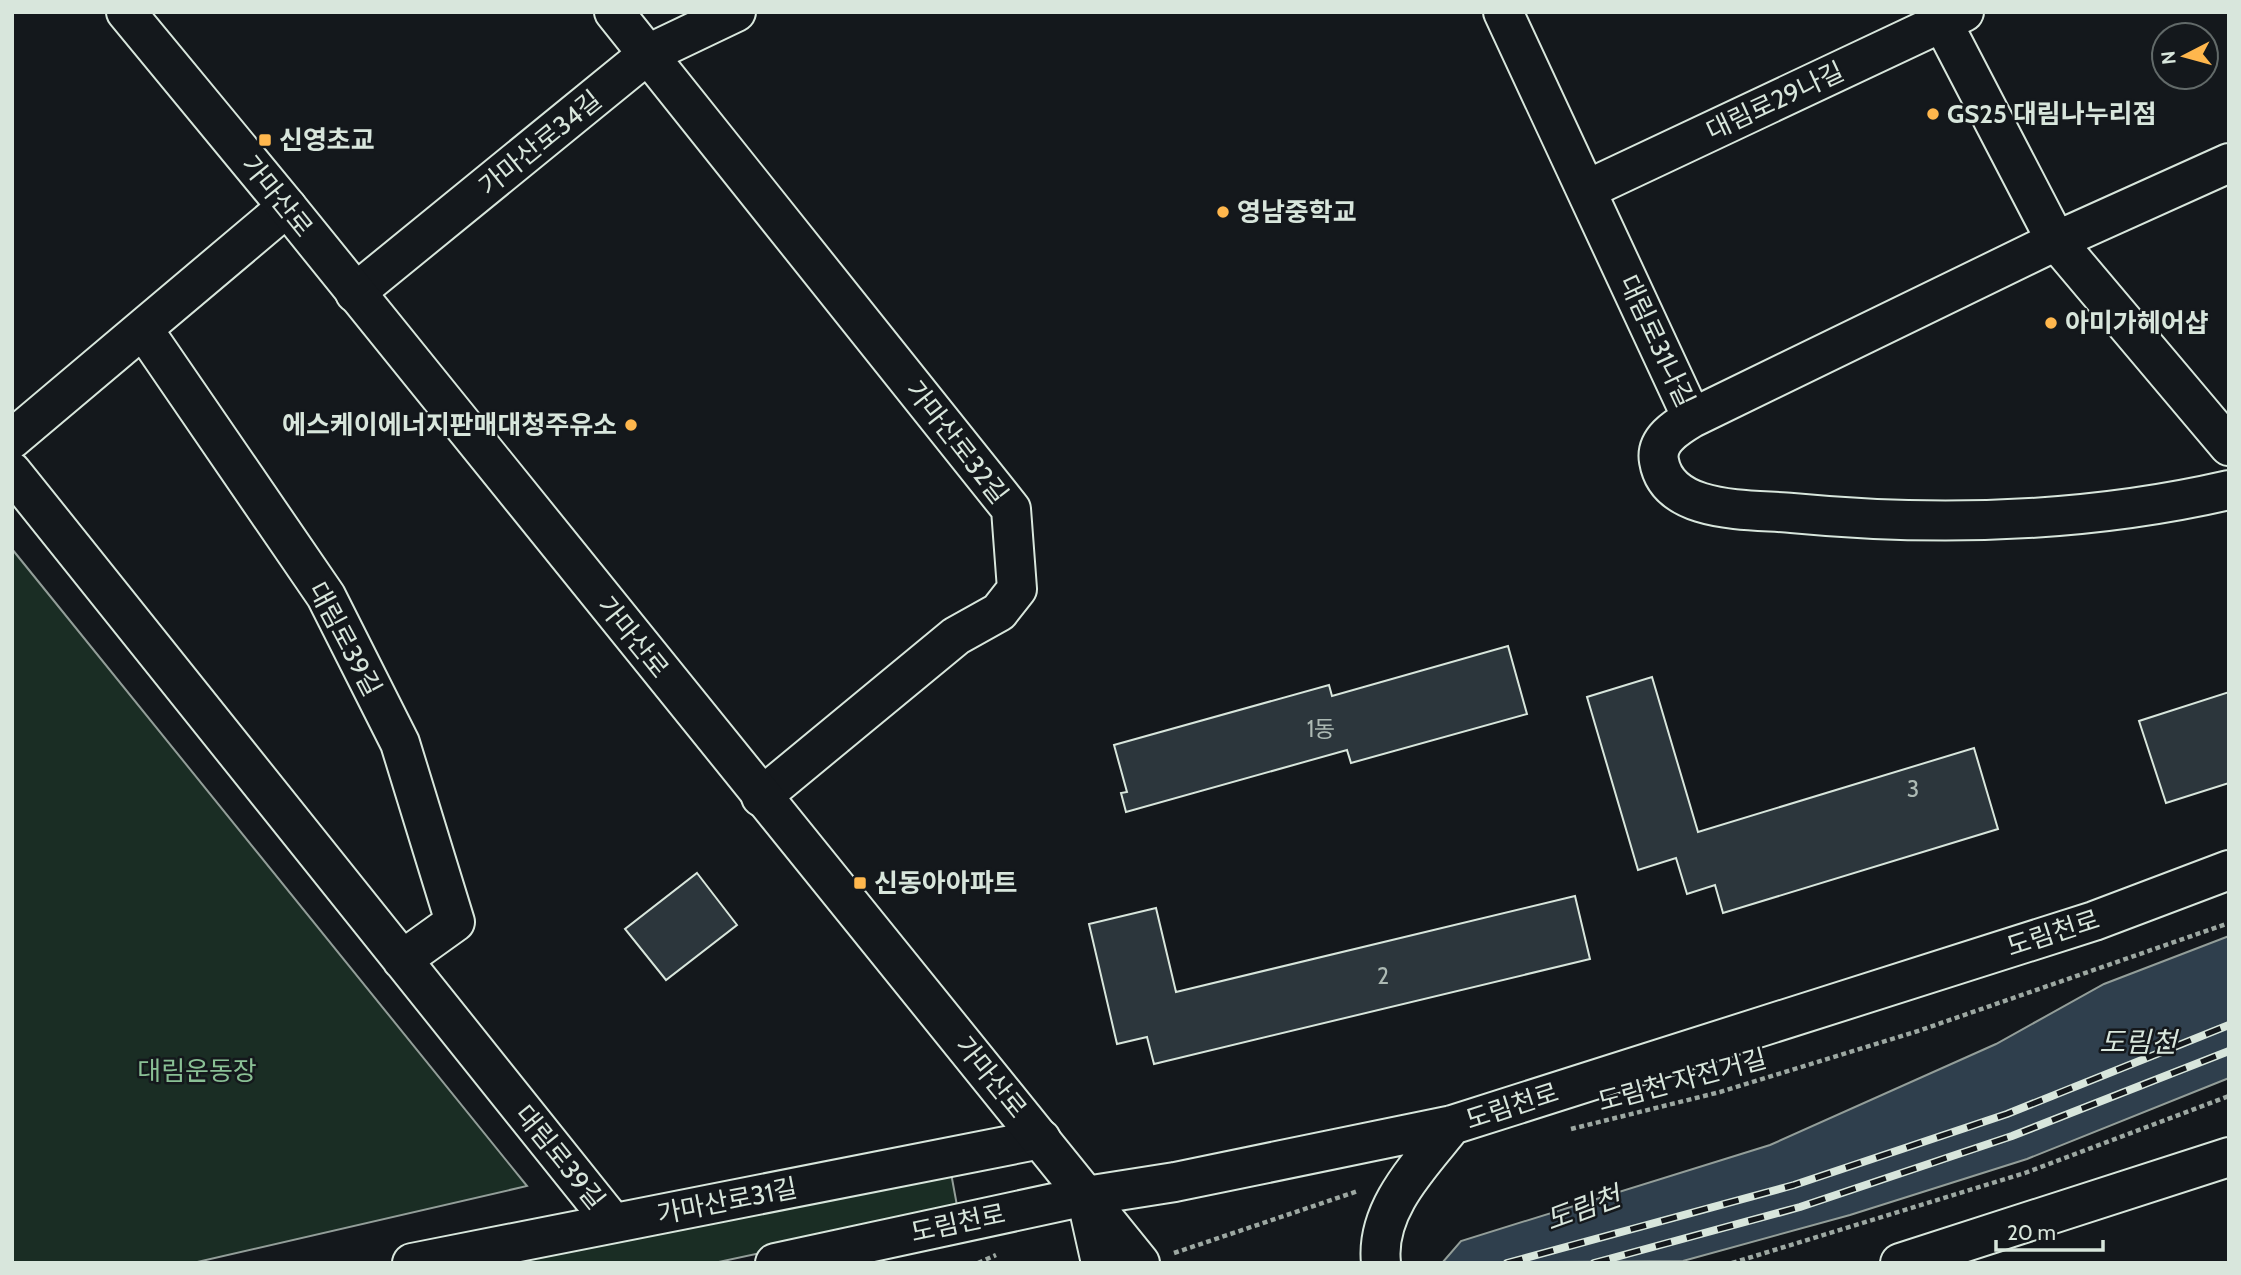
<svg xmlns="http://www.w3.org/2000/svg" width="2241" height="1275" font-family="Cabin,'Noto Sans KR',sans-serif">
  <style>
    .green { fill: #1a2d24; stroke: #939e99; stroke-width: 2 }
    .water { fill: #2f3f4d; stroke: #939e99; stroke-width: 2 }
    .building { fill: #2c363c; stroke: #d8e6dc; stroke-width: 2 }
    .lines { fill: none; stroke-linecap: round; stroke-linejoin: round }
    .minor-casing { stroke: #d8e6dc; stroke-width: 42 }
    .major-casing { stroke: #d8e6dc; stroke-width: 42 }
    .path { stroke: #9da8a2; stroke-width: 4.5; stroke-dasharray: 5 3.5; stroke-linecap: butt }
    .minor { stroke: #14181c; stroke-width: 38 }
    .major { stroke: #14181c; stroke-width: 38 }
    .rail-casing { stroke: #d8e6dc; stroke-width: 8 }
    .rail { stroke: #14181c; stroke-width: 5; stroke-dasharray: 16; stroke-linecap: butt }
    .poi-dot { fill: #ffb74d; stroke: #14181c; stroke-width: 2.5 }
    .labels { text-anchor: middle; stroke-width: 5; stroke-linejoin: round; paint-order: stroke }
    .number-label { font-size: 23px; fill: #adbab4 }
    .street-label { font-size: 26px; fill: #d8e6dc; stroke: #14181c }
    .poi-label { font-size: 26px; font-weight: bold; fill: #d8e6dc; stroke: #14181c; text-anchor: start }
    .park-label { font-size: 26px; fill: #8ac095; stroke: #14181c }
    .water-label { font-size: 28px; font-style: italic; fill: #d8e6dc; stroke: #14181c }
  </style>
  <rect width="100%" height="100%" fill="#14181c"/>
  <path class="green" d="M 12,549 L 527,1186 L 193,1263 L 12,1263 Z
    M 951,1173 L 958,1211 L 714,1263 L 508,1263 Z"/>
  <path class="water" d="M 2229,936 L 2229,1078 L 2027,1159 L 1850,1215 L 1683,1261 L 1442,1263 L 1461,1241 L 1770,1145 L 1996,1044 L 2104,984 Z"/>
  <path class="building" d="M 1508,646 L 1527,714 L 1351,763 L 1347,750 L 1126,812 L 1121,793 L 1127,792 L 1114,745 L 1329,685 L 1332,696 Z
    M 1652,677 L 1698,832 L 1974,748 L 1998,829 L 1723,913 L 1715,885 L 1687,894 L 1676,858 L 1638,870 L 1587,697 Z
    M 2229,692 L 2229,783 L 2166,803 L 2139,721 Z
    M 697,873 L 737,925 L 666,980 L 625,929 Z
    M 1575,896 L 1590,959 L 1154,1064 L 1147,1037 L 1117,1044 L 1089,924 L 1156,908 L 1176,992 Z"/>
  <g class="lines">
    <defs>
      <path id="minor" d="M 614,12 L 1011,509 L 1017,589 L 999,612 L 956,636 L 761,797
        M 1503,12 L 1692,418 L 2056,241 L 2229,163
        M 1937,12 L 2056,241 L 2229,446
        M 1586,190 L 1964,12
        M 355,293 L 648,54 L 736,12
        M 143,329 L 326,596 L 400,743 L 455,922 L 402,960
        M 1692,418 C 1677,427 1655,440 1659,461 C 1668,515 1751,509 1792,513 C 1938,527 2085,523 2229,490
        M 12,439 L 287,207
        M 12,472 L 613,1223
        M 412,1263 L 1041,1139"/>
      <path id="major" d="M 126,12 L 287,207 L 1140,1263
        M 1088,1205 L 1101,1263
        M 775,1263 L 1086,1196 L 1175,1182 L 1452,1125 L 2094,921 L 2229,870
        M 1381,1263 C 1375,1209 1421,1164 1452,1125
        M 1900,1263 L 2229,1157"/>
    </defs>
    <use href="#minor" class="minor-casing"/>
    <use href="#major" class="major-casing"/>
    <path class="path" d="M 1571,1129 L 1720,1092 L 1921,1030 L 2229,923
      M 1174,1253 L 1358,1191
      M 978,1263 L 996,1255
      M 1732,1263 L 2025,1173 L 2229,1096"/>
    <use href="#minor" class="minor"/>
    <use href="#major" class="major"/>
    <defs>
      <path id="rail" d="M 1507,1263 L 1794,1185 L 2007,1114 L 2229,1025
        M 1594,1263 L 1800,1207 L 2012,1136 L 2229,1051"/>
    </defs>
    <use href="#rail" class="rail-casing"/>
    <use href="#rail" class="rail"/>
  </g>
  <g class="poi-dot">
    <circle cx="1933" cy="114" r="7"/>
    <rect x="258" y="133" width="14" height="14" rx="3.5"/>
    <circle cx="1223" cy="212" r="7"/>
    <circle cx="2051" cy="323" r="7"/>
    <circle cx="631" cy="425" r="7"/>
    <rect x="853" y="876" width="14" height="14" rx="3.5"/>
  </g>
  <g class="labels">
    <g class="number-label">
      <text x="1321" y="737">1동</text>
      <text x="1913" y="797">3</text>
      <text x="1383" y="984">2</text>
    </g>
    <g class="street-label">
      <text transform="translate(1775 101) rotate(-25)" y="9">대림로29나길</text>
      <text transform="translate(540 143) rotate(-39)" y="9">가마산로34길</text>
      <text transform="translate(277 196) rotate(51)" y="9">가마산로</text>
      <text transform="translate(1657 341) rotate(65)" y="9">대림로31나길</text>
      <text transform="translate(957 442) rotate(52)" y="9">가마산로32길</text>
      <text transform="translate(633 637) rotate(51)" y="9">가마산로</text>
      <text transform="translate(345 639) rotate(62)" y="9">대림로39길</text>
      <text transform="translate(2053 933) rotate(-18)" y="9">도림천로</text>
      <text transform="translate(991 1077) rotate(51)" y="9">가마산로</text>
      <text transform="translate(1682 1080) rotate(-15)" y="9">도림천 자전거길</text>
      <text transform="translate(1512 1106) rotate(-18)" y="9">도림천로</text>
      <text transform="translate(560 1157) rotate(51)" y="9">대림로39길</text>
      <text transform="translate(727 1201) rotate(-11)" y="9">가마산로31길</text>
      <text transform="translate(958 1223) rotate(-12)" y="9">도림천로</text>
    </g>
    <g class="poi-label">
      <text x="1947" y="123">GS25 대림나누리점</text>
      <text x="279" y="149">신영초교</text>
      <text x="1237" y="221">영남중학교</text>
      <text x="2065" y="332">아미가헤어샵</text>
      <text x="617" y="434" text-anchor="end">에스케이에너지판매대청주유소</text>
      <text x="874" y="892">신동아아파트</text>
    </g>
    <g class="park-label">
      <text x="197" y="1080">대림운동장</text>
    </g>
    <g class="water-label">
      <text x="2138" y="1052">도림천</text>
      <text transform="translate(1583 1208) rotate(-20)" y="10">도림천</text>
    </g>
  </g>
  <rect width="2241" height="1275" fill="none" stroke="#d8e6dc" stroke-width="28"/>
  <g transform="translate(2185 56) rotate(264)"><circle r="33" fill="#14181c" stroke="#626a69" stroke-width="2"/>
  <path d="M0-5L12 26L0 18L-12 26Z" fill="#ffb74d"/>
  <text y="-10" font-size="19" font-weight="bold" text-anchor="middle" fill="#d8e6dc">N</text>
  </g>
  <path d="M1996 1240v10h107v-10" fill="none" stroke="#d8e6dc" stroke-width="3.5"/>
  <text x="2007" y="1240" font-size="21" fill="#d8e6dc" stroke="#14181c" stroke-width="5" paint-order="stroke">20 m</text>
</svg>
